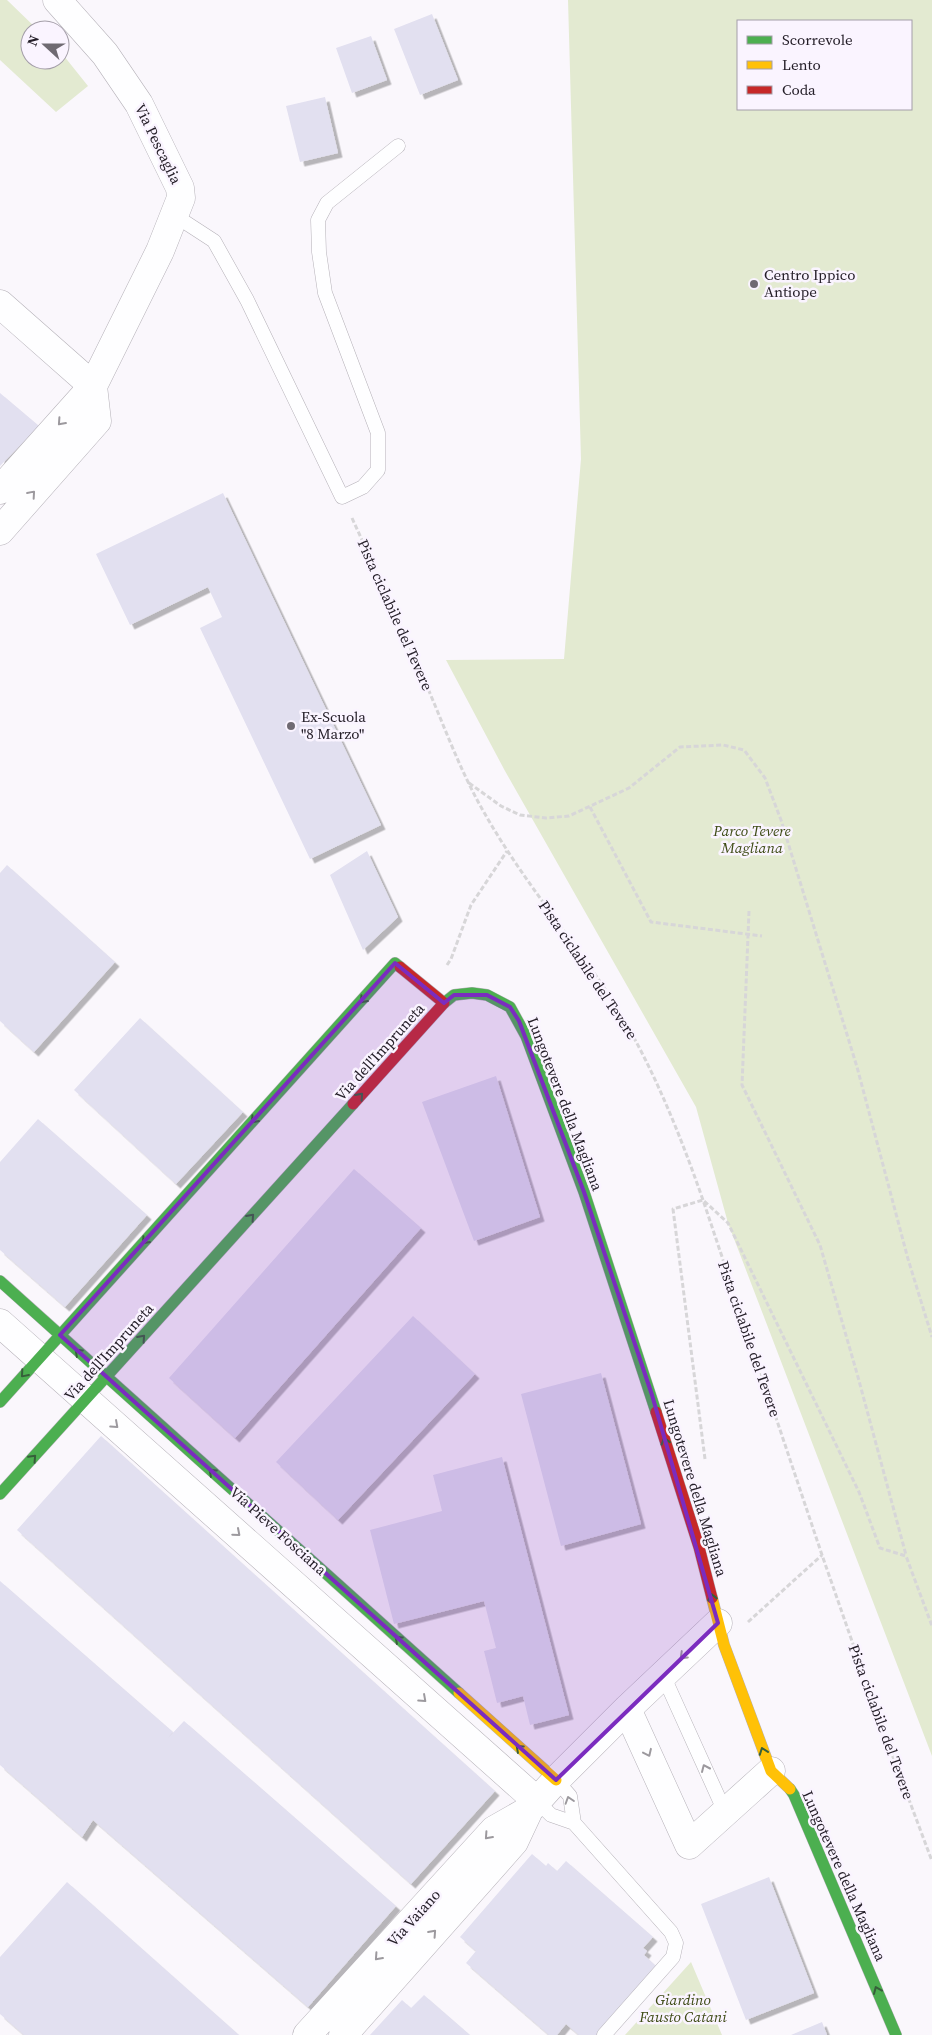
<svg xmlns="http://www.w3.org/2000/svg" width="932" height="2035" font-family="'Source Serif 4',serif">
  <style>
    .green { fill: #e3ead1; fill-rule: evenodd }
    .building { fill: #e2e0f0; filter: url(#shadow) }
    .lines { fill: none; stroke-linecap: round; stroke-linejoin: round }
    .lane-casing { stroke: #b5b1b8; stroke-width: 15 }
    .street-casing { stroke: #b5b1b8; stroke-width: 29 }
    .fast-casing { stroke: #b5b1b8; stroke-width: 12 }
    .slow-casing { stroke: #b5b1b8; stroke-width: 12 }
    .jam-casing { stroke: #b5b1b8; stroke-width: 12 }
    .path { stroke: #d7d6d8; stroke-width: 3; stroke-dasharray: 5 2.5; stroke-linecap: butt }
    .lane { stroke: #fefeff; stroke-width: 14 }
    .street { stroke: #fefeff; stroke-width: 28 }
    .fast { stroke: #4caf50; stroke-width: 11 }
    .slow { stroke: #ffc107; stroke-width: 11 }
    .jam { stroke: #c62828; stroke-width: 11 }
    .oneway { stroke: #9c999e }
    .oneway2 { stroke: #365f3a }
    .marked { fill: #7b2cbf; fill-opacity: 0.2; stroke: #7b2cbf; stroke-width: 4; stroke-linejoin: round }
    .poi-dot { fill: #6f6a72; stroke: #faf4ff; stroke-width: 2 }
    .labels { text-anchor: middle; stroke-width: 5; stroke-linejoin: round; paint-order: stroke }
    .street-label { font-size: 15px; fill: #241e28; stroke: #faf4ff }
    .poi-label { font-size: 15px; fill: #241e28; stroke: #faf4ff; text-anchor: start }
    .park-label { font-size: 15px; font-style: italic; fill: #3d4a14; stroke: #faf4ff }
  </style>
  <defs>
    <filter id="shadow"><feDropShadow dx="4.5" dy="4.5" stdDeviation="0" flood-color="#0004"/></filter>
  </defs>
  <rect width="100%" height="100%" fill="#faf7fc"/>
  <path class="green" d="M 0,0 L 7,0 L 38,30 L 30,30 L 30,60 L 60,60 L 60,51 L 88,86 L 56,112 L 0,60 Z
    M 568,0 L 932,0 L 932,1756 L 728,1223 L 696,1107 L 505,771 L 446,660 L 564,659 L 581,459 ZM 738,21 L 911,21 L 911,109 L 738,109 Z
    M 691,1962 L 722,2035 L 625,2035 Z"/>
  <path class="building" d="M 432,14 L 458,80 L 420,95 L 394,29 Z
    M 371,36 L 387,80 L 352,93 L 336,48 Z
    M 325,97 L 338,153 L 300,162 L 286,106 Z
    M 0,393 L 39,426 L 0,466 Z
    M 223,493 L 381,825 L 310,859 L 200,628 L 222,617 L 208,587 L 130,625 L 96,554 Z
    M 367,851 L 398,917 L 363,950 L 330,875 Z
    M 7,865 L 115,962 L 34,1052 L 0,1021 L 0,873 Z
    M 140,1018 L 243,1112 L 176,1184 L 74,1090 Z
    M 496,1076 L 540,1217 L 474,1241 L 422,1102 Z
    M 38,1119 L 147,1215 L 65,1307 L 0,1250 L 0,1162 Z
    M 354,1169 L 421,1228 L 235,1438 L 169,1378 Z
    M 413,1316 L 475,1374 L 338,1520 L 276,1462 Z
    M 601,1373 L 641,1524 L 561,1546 L 521,1394 Z
    M 101,1436 L 495,1791 L 411,1884 L 17,1530 Z
    M 502,1457 L 569,1715 L 530,1725 L 523,1696 L 497,1703 L 484,1651 L 496,1648 L 484,1601 L 394,1624 L 370,1530 L 442,1511 L 433,1475 Z
    M 0,1581 L 173,1732 L 168,1738 L 184,1721 L 396,1906 L 308,2007 L 93,1820 L 82,1837 L 0,1765 Z
    M 532,1854 L 546,1866 L 548,1863 L 557,1871 L 566,1861 L 653,1937 L 643,1948 L 647,1951 L 644,1955 L 657,1967 L 598,2035 L 579,2035 L 566,2024 L 557,2035 L 549,2035 L 466,1963 L 476,1951 L 460,1937 Z
    M 769,1877 L 814,1993 L 746,2020 L 701,1904 Z
    M 67,1882 L 239,2035 L 24,2035 L 0,2014 L 0,1957 Z
    M 424,1995 L 470,2035 L 370,2035 L 402,2000 L 411,2008 Z
    M 822,2022 L 827,2035 L 791,2035 Z"/>
  <g class="lines">
    <defs>
      <path id="lane" d="M 174,215 L 214,241 L 247,300 L 342,497 L 363,487 L 378,470 L 378,433 L 325,293 L 319,252 L 318,220 L 327,203 L 398,146
        M 663,1675 L 725,1812
        M 556,1780 L 570,1796 L 574,1823
        M 537,1801 L 551,1815 L 574,1823 L 671,1932 L 676,1943 L 673,1957 L 604,2035"/>
      <path id="street" d="M 0,304 L 93,386
        M 0,490 L 93,386 L 160,251 L 181,198 L 180,188 L 139,104 L 105,54 L 57,0
        M 0,531 L 97,421 L 93,386
        M 0,1323 L 537,1801
        M 627,1709 L 689,1845 L 771,1771
        M 307,2035 L 494,1830 L 529,1810 L 556,1780 L 627,1709 L 718,1623
        M 343,2035 L 514,1842 L 529,1810"/>
      <path id="fast" d="M 444,1003 L 454,995 L 472,993 L 487,995 L 510,1007 L 526,1036 L 584,1192 L 656,1412
        M 0,1281 L 459,1693
        M 0,1402 L 395,963 L 400,967
        M 0,1494 L 353,1104
        M 790,1789 L 794,1795 L 896,2035"/>
      <path id="slow" d="M 712,1598 L 724,1645 L 771,1771 L 790,1789
        M 459,1693 L 556,1780"/>
      <path id="jam" d="M 353,1104 L 444,1003 L 400,967
        M 656,1412 L 699,1547 L 712,1598"/>
    </defs>
    <use href="#lane" class="lane-casing"/>
    <use href="#street" class="street-casing"/>
    <use href="#fast" class="fast-casing"/>
    <use href="#slow" class="slow-casing"/>
    <use href="#jam" class="jam-casing"/>
    <path class="path" d="M 352,518 C 377,573 402,628 426,684 C 445,728 461,773 485,814 C 519,874 563,927 601,983 C 646,1050 676,1123 703,1200 L 822,1555 L 884,1733 L 932,1861
      M 469,783 L 501,806 L 520,815 L 546,818 L 569,816 L 629,788 L 680,747 L 723,745 L 744,750 L 765,778 L 781,820 L 857,1067 L 908,1259 L 932,1337
      M 590,807 L 651,922 L 762,936
      M 749,911 L 742,1085 L 820,1245 L 858,1377 L 906,1555
      M 447,965 L 451,959 L 471,905 L 507,851
      M 705,1459 L 673,1209 L 703,1200 L 728,1223 L 859,1492 L 880,1548 L 906,1556 L 932,1626
      M 748,1622 L 822,1555"/>
    <use href="#lane" class="lane"/>
    <use href="#street" class="street"/>
    <use href="#fast" class="fast"/>
    <use href="#slow" class="slow"/>
    <use href="#jam" class="jam"/>
  </g>
  <defs><path id="oneway-chevron" d="M-2-3.5L2.5 0L-2 3.5" fill="none" stroke-width="1.6" stroke-linecap="round" stroke-linejoin="round" transform="scale(1.25)"/></defs>
  <g class="oneway">
    <use href="#oneway-chevron" transform="translate(61 422) rotate(132)"/>
    <use href="#oneway-chevron" transform="translate(32 494) rotate(-49)"/>
    <use href="#oneway-chevron" transform="translate(115 1425) rotate(42)"/>
    <use href="#oneway-chevron" transform="translate(237 1533) rotate(41)"/>
    <use href="#oneway-chevron" transform="translate(683 1656) rotate(136)"/>
    <use href="#oneway-chevron" transform="translate(423 1699) rotate(42)"/>
    <use href="#oneway-chevron" transform="translate(648 1753) rotate(65)"/>
    <use href="#oneway-chevron" transform="translate(705 1768) rotate(-114)"/>
    <use href="#oneway-chevron" transform="translate(569 1800) rotate(-108)"/>
    <use href="#oneway-chevron" transform="translate(488 1836) rotate(132)"/>
    <use href="#oneway-chevron" transform="translate(433 1933) rotate(-48)"/>
    <use href="#oneway-chevron" transform="translate(378 1957) rotate(132)"/>
  </g>
  <g class="oneway2">
    <use href="#oneway-chevron" transform="translate(363 1000) rotate(132)"/>
    <use href="#oneway-chevron" transform="translate(360 1096) rotate(-48)"/>
    <use href="#oneway-chevron" transform="translate(254 1120) rotate(132)"/>
    <use href="#oneway-chevron" transform="translate(251 1217) rotate(-48)"/>
    <use href="#oneway-chevron" transform="translate(145 1241) rotate(132)"/>
    <use href="#oneway-chevron" transform="translate(142 1338) rotate(-48)"/>
    <use href="#oneway-chevron" transform="translate(78 1352) rotate(-137)"/>
    <use href="#oneway-chevron" transform="translate(24 1374) rotate(131)"/>
    <use href="#oneway-chevron" transform="translate(665 1441) rotate(-107)"/>
    <use href="#oneway-chevron" transform="translate(33 1458) rotate(-47)"/>
    <use href="#oneway-chevron" transform="translate(212 1472) rotate(-138)"/>
    <use href="#oneway-chevron" transform="translate(712 1597) rotate(-104)"/>
    <use href="#oneway-chevron" transform="translate(398 1639) rotate(-138)"/>
    <use href="#oneway-chevron" transform="translate(519 1748) rotate(-138)"/>
    <use href="#oneway-chevron" transform="translate(763 1751) rotate(-110)"/>
    <use href="#oneway-chevron" transform="translate(877 1990) rotate(-113)"/>
  </g>
  <path class="marked" d="M 395,963 L 444,1003 L 454,995 L 487,995 L 510,1007 L 519,1021 L 584,1192 L 652,1395 L 718,1623 L 556,1780 L 60,1335 Z"/>
  <g class="poi-dot">
    <circle cx="754" cy="284" r="5"/>
    <circle cx="291" cy="726" r="5"/>
  </g>
  <g class="labels">
    <g class="street-label">
      <text transform="translate(158 144) rotate(64)" y="5">Via Pescaglia</text>
      <text transform="translate(395 615) rotate(66)" y="5">Pista ciclabile del Tevere</text>
      <text transform="translate(588 970) rotate(56)" y="5">Pista ciclabile del Tevere</text>
      <text transform="translate(380 1052) rotate(-48)" y="5">Via dell'Impruneta</text>
      <text transform="translate(565 1104) rotate(69)" y="5">Lungotevere della Magliana</text>
      <text transform="translate(749 1339) rotate(71)" y="5">Pista ciclabile del Tevere</text>
      <text transform="translate(109 1352) rotate(-48)" y="5">Via dell'Impruneta</text>
      <text transform="translate(695 1488) rotate(73)" y="5">Lungotevere della Magliana</text>
      <text transform="translate(278 1531) rotate(42)" y="5">Via Pieve Fosciana</text>
      <text transform="translate(881 1722) rotate(70)" y="5">Pista ciclabile del Tevere</text>
      <text transform="translate(844 1876) rotate(66)" y="5">Lungotevere della Magliana</text>
      <text transform="translate(414 1918) rotate(-48)" y="5">Via Vaiano</text>
    </g>
    <g class="poi-label">
      <text x="764" y="280">Centro Ippico<tspan x="764" dy="17">Antiope</tspan></text>
      <text x="301" y="722">Ex-Scuola<tspan x="301" dy="17">"8 Marzo"</tspan></text>
    </g>
    <g class="park-label">
      <text x="752" y="836">Parco Tevere<tspan x="752" dy="17">Magliana</tspan></text>
      <text x="683" y="2005">Giardino<tspan x="683" dy="17">Fausto Catani</tspan></text>
    </g>
  </g>
  <rect x="737" y="20" width="175" height="90" fill="#faf4ff" stroke="#a49ea9"/>
  <rect x="747" y="36" width="25" height="8" fill="#4caf50" stroke="#a49ea9"/>
  <text x="782" y="45" font-size="15" fill="#241e28">Scorrevole</text>
  <rect x="747" y="61" width="25" height="8" fill="#ffc107" stroke="#a49ea9"/>
  <text x="782" y="70" font-size="15" fill="#241e28">Lento</text>
  <rect x="747" y="86" width="25" height="8" fill="#c62828" stroke="#a49ea9"/>
  <text x="782" y="95" font-size="15" fill="#241e28">Coda</text>
  <g transform="translate(45 45) rotate(291)"><circle r="24" fill="#faf4ff" stroke="#a49ea9"/>
  <path d="M0-4L9 19L0 12L-9 19Z" fill="#6f6a72"/>
  <text y="-8" font-size="14" font-weight="bold" text-anchor="middle" fill="#241e28">N</text>
  </g>
</svg>
